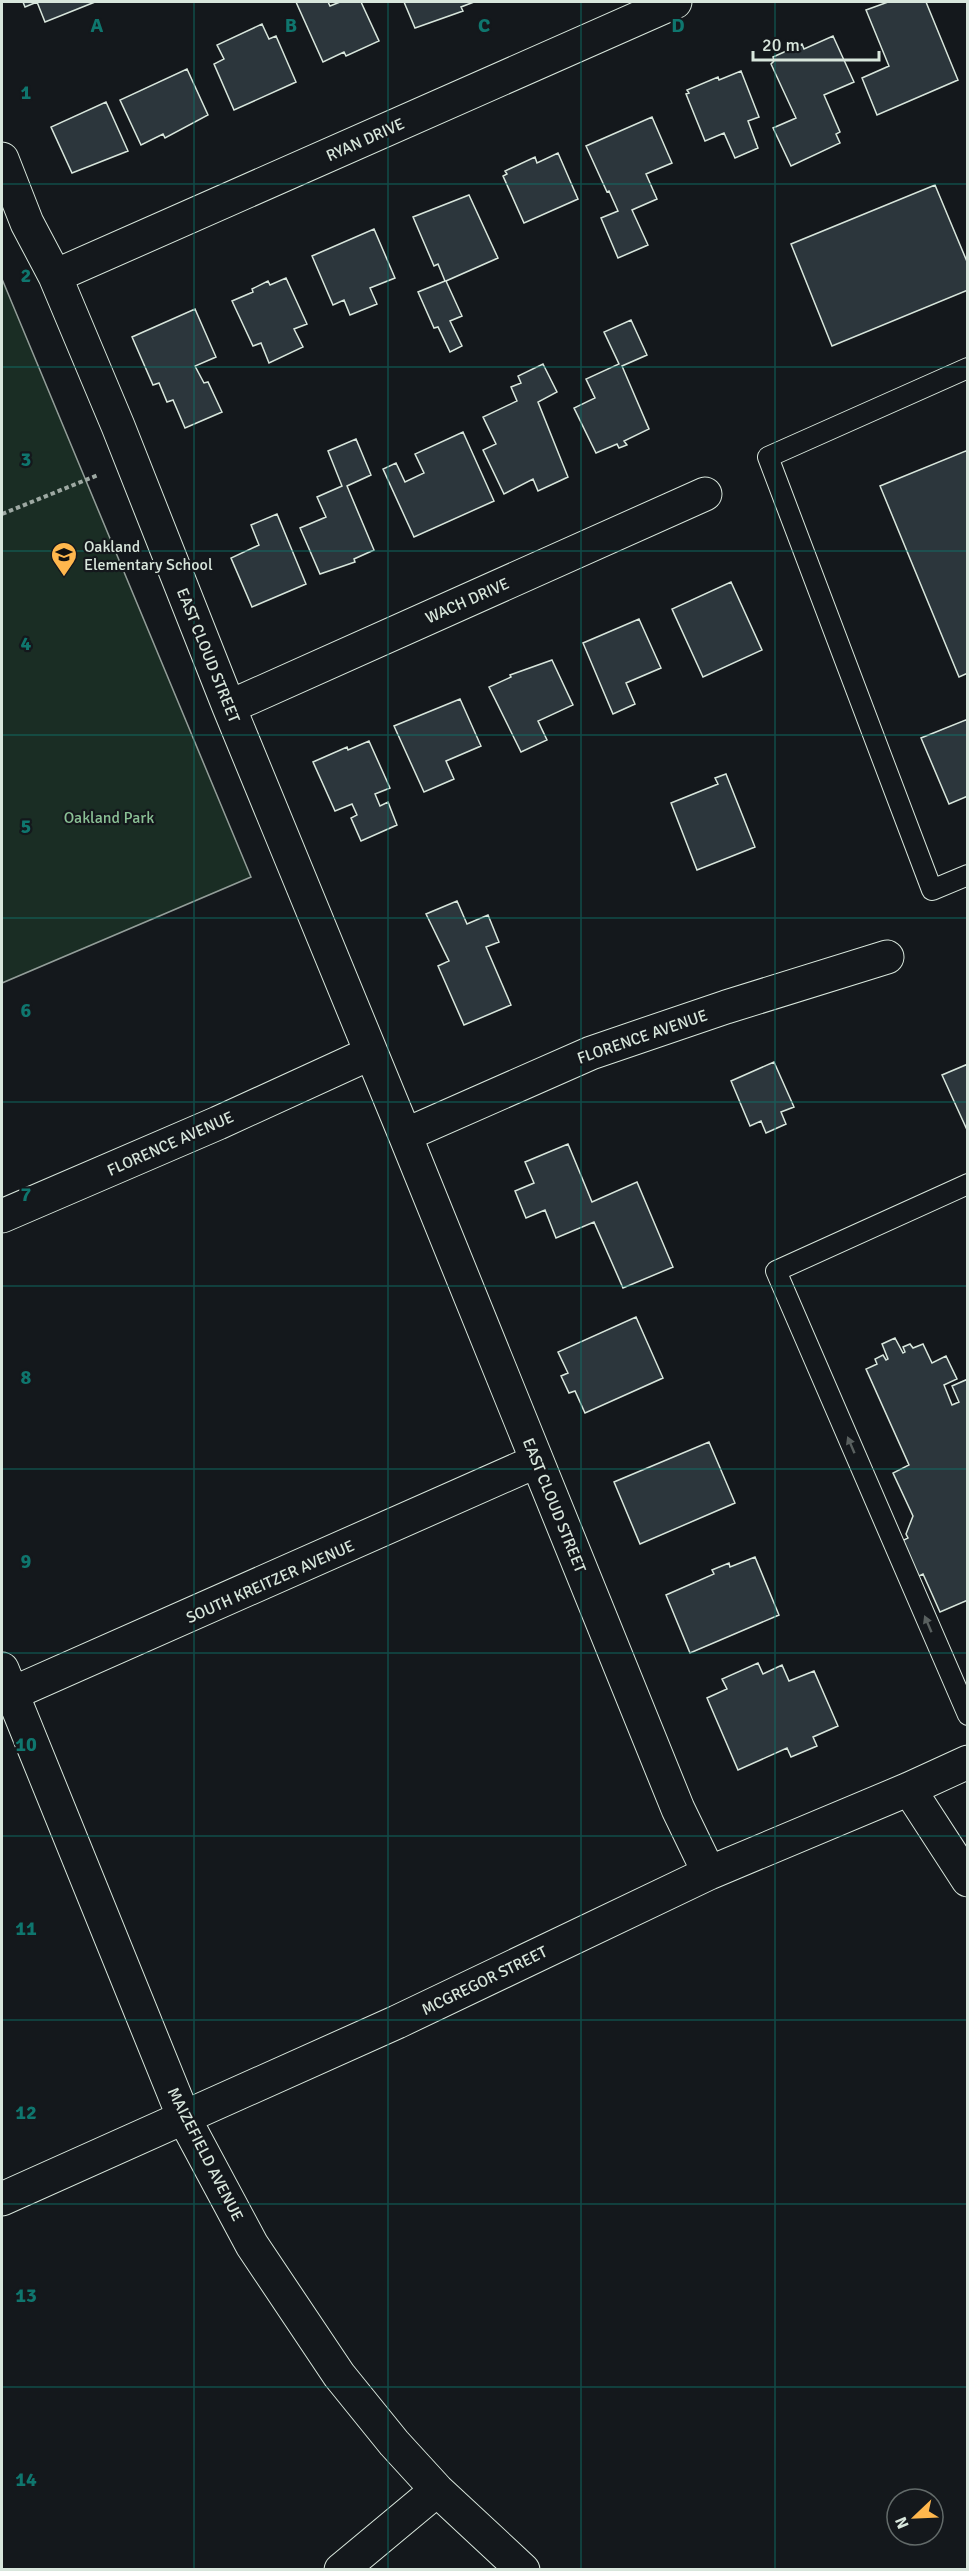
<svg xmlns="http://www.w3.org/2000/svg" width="969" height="2571" font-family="Signika,sans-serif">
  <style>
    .green { fill: #1a2d24; stroke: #939e99; stroke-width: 1.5 }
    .building { fill: #2c363c; stroke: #d8e6dc; stroke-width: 1.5 }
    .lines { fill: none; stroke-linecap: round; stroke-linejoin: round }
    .service-casing { stroke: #d8e6dc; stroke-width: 22 }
    .minor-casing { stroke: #d8e6dc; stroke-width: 35 }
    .path { stroke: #9da8a2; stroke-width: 4; stroke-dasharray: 4.5 3; stroke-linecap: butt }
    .service { stroke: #14181c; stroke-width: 20 }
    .minor { stroke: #14181c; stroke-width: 33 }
    .oneway { fill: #59605f }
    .grid { fill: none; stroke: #0f766e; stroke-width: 1.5; stroke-opacity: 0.55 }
    .labels { text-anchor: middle; stroke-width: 4.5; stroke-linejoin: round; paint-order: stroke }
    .street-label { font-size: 16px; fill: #d8e6dc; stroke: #14181c }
    .poi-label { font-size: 16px; fill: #d8e6dc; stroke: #14181c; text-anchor: start }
    .park-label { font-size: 16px; fill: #8ac095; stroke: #14181c }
    .grid-label { font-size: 20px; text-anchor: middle; font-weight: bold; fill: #0f766e; stroke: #14181c; stroke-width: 4.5; stroke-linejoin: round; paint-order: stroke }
  </style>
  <rect width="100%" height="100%" fill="#14181c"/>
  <path class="green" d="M 2,279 L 251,877 L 2,983 Z"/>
  <path class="building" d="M 23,2 L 95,2 L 45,22 L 37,2 L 25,7 Z
    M 296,2 L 328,2 L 330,6 L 340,2 L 361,2 L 379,41 L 346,56 L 344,52 L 323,62 Z
    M 404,2 L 474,2 L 461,7 L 463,11 L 415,28 Z
    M 888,2 L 926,2 L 958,80 L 877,115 L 862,78 L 889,66 L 866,10 Z
    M 262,24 L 269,39 L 276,36 L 296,82 L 234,110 L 214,64 L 224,59 L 217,45 Z
    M 833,36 L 854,82 L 824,95 L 840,132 L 836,134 L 840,143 L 791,166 L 773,128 L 796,118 L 771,64 L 774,61 L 773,57 L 802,44 L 804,49 Z
    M 187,69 L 208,115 L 165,138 L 163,134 L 141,145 L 120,100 Z
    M 741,71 L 759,117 L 748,121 L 758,148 L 735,158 L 724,133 L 705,141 L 686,94 L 689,93 L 687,90 L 718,77 L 719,80 Z
    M 106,102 L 128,151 L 72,173 L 51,127 Z
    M 652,117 L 672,163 L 646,174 L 657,199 L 632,210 L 648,245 L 618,258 L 601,218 L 618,211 L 609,191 L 607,192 L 586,146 Z
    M 558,153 L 578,199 L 524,223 L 503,176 L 507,174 L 505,171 L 535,157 L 537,163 Z
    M 935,185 L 968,264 L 968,290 L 832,346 L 791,244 Z
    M 469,195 L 498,258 L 446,281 L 462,316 L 450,321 L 462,346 L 450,352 L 438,327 L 434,328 L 418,292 L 445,281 L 438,264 L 434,266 L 413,217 Z
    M 374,229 L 395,278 L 370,288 L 377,304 L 350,315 L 344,300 L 333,305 L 312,256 Z
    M 286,278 L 307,324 L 294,329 L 303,347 L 269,363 L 261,343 L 253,346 L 232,301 L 253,292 L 252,289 L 268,281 L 270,285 Z
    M 195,309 L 216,357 L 195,366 L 204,383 L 208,382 L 222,412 L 185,428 L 173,400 L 167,402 L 159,383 L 153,385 L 132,337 Z
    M 631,320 L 647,355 L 622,366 L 649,429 L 624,441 L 627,445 L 619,448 L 617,444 L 596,453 L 574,408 L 595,398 L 586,379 L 619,364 L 604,332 Z
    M 543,364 L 557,392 L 538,402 L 568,477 L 538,491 L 533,479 L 504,494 L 483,450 L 496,444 L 483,417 L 517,401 L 511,387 L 521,383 L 518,376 Z
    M 463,432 L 494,501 L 414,537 L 383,469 L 396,463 L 405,482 L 424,473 L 415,454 Z
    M 356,439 L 371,475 L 347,486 L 374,550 L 354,559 L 355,562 L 320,574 L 300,528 L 326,517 L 317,497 L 342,486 L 328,451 Z
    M 968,450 L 968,673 L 959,677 L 880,486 Z
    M 277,514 L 306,584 L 252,607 L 231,558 L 259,545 L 251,525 Z
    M 731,582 L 762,650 L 703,677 L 672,609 Z
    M 639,619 L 661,668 L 626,683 L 635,704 L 613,714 L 583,643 Z
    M 552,660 L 573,705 L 538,721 L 547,740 L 521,752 L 489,687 L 511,677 L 510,675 Z
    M 460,699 L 481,746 L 446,761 L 454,779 L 424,792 L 394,726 Z
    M 968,719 L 968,796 L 949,804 L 921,738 Z
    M 369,741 L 390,788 L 375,794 L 380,806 L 388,802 L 397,825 L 361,841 L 351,818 L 357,815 L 352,804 L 335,811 L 313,762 L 347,747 L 348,750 Z
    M 726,774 L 755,847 L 697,870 L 671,803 L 718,784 L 715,778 Z
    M 457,901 L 467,924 L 488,915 L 499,942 L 486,947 L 511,1005 L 464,1025 L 438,966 L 449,961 L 426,914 Z
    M 774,1062 L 794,1107 L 781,1112 L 786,1124 L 766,1133 L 761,1121 L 750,1126 L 731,1081 Z
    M 968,1064 L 968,1132 L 942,1075 Z
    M 568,1144 L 592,1202 L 637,1182 L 673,1267 L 623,1288 L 594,1222 L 556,1238 L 545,1210 L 526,1218 L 515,1191 L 534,1183 L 525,1162 Z
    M 636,1317 L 663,1378 L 585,1413 L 575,1391 L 569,1393 L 561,1376 L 568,1373 L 558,1352 Z
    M 895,1338 L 903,1353 L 905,1352 L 903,1347 L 910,1344 L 913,1348 L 923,1344 L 932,1363 L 946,1356 L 957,1379 L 944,1385 L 952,1405 L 959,1402 L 952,1386 L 968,1379 L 968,1600 L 940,1612 L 923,1574 L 913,1579 L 896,1544 L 908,1538 L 906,1534 L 913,1516 L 893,1473 L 909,1465 L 866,1369 L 877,1364 L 875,1359 L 883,1355 L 886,1360 L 888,1359 L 882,1344 Z
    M 709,1442 L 735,1503 L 640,1544 L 614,1482 Z
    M 755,1557 L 779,1615 L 690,1653 L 666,1595 L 714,1574 L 712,1570 L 729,1563 L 730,1567 Z
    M 758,1663 L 763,1674 L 782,1665 L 789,1681 L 814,1671 L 838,1726 L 813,1737 L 817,1746 L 791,1757 L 787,1748 L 738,1770 L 707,1698 L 727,1689 L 722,1679 Z"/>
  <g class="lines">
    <defs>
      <path id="service" d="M 968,368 L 768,457 L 932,890 L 968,875
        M 968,1184 L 776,1271 L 968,1715"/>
      <path id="minor" d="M 2,159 L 27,223 L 55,276 L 118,426 L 229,707 L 405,1135 L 678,1809 L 709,1873
        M 55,276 L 675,2
        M 229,707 L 705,494
        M 405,1135 L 591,1053 L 726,1007 L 887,957
        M 2,1216 L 218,1123 L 371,1053
        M 2,1669 L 184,2118 L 252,2245 L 339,2375 L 394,2443 L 437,2490 L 523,2570
        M 2,1698 L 537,1461
        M 909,1789 L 968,1880
        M 2,2199 L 397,2022 L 709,1873 L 909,1789 L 968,1762
        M 341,2570 L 437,2490"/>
    </defs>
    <use href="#service" class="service-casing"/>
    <use href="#minor" class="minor-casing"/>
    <path class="path" d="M 2,514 L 98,475"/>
    <use href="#service" class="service"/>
    <use href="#minor" class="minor"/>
  </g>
  <defs><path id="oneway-solid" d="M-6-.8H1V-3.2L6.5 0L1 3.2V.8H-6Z" transform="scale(1.5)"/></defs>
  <g class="oneway">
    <use href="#oneway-solid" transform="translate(851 1445) rotate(-113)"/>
    <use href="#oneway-solid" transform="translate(928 1624) rotate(-113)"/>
  </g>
  <path class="grid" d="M 194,2 L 194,2570M 388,2 L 388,2570M 581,2 L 581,2570M 775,2 L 775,2570M 2,184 L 968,184M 2,367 L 968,367M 2,551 L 968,551M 2,735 L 968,735M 2,918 L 968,918M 2,1102 L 968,1102M 2,1286 L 968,1286M 2,1469 L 968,1469M 2,1653 L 968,1653M 2,1836 L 968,1836M 2,2020 L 968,2020M 2,2204 L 968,2204M 2,2387 L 968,2387"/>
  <defs>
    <symbol id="school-pin" viewBox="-11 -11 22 30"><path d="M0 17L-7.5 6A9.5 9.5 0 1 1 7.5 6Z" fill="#ffb74d" stroke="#14181c"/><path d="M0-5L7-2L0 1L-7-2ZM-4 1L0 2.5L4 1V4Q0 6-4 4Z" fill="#111"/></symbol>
  </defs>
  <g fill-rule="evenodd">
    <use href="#school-pin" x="49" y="540" width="30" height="40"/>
  </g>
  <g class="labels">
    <g class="street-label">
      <text transform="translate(365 139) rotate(-24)" y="6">RYAN DRIVE</text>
      <text transform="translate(467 600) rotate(-24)" y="6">WACH DRIVE</text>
      <text transform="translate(209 655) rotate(68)" y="6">EAST CLOUD STREET</text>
      <text transform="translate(642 1036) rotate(-19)" y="6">FLORENCE AVENUE</text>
      <text transform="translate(170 1143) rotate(-24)" y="6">FLORENCE AVENUE</text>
      <text transform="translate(555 1505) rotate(68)" y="6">EAST CLOUD STREET</text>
      <text transform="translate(270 1581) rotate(-24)" y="6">SOUTH KREITZER AVENUE</text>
      <text transform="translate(484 1980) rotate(-26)" y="6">MCGREGOR STREET</text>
      <text transform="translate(206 2154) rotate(63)" y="6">MAIZEFIELD AVENUE</text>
    </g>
    <g class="poi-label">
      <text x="84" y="552">Oakland<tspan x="84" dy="18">Elementary School</tspan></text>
    </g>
    <g class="park-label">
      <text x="109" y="823">Oakland Park</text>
    </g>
  </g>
  <g class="grid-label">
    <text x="97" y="32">A</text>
    <text x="291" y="32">B</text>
    <text x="484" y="32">C</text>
    <text x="678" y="32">D</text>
    <text x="26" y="99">1</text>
    <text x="26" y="282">2</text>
    <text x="26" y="466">3</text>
    <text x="26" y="650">4</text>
    <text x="26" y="833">5</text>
    <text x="26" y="1017">6</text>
    <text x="26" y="1201">7</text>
    <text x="26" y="1384">8</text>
    <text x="26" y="1568">9</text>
    <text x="26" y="1751">10</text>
    <text x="26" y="1935">11</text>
    <text x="26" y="2119">12</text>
    <text x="26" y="2302">13</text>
    <text x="26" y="2486">14</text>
  </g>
  <rect width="969" height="2571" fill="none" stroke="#d8e6dc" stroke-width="6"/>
  <g transform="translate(915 2517) rotate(247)"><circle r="28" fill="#14181c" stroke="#626a69" stroke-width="1.5"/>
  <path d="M0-4.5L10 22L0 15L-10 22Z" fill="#ffb74d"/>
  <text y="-9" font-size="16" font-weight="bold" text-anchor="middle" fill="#d8e6dc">N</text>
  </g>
  <path d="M753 51v9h126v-9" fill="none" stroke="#d8e6dc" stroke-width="3"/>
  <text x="762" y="51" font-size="18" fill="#d8e6dc" stroke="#14181c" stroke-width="4.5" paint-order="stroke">20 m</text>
</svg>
